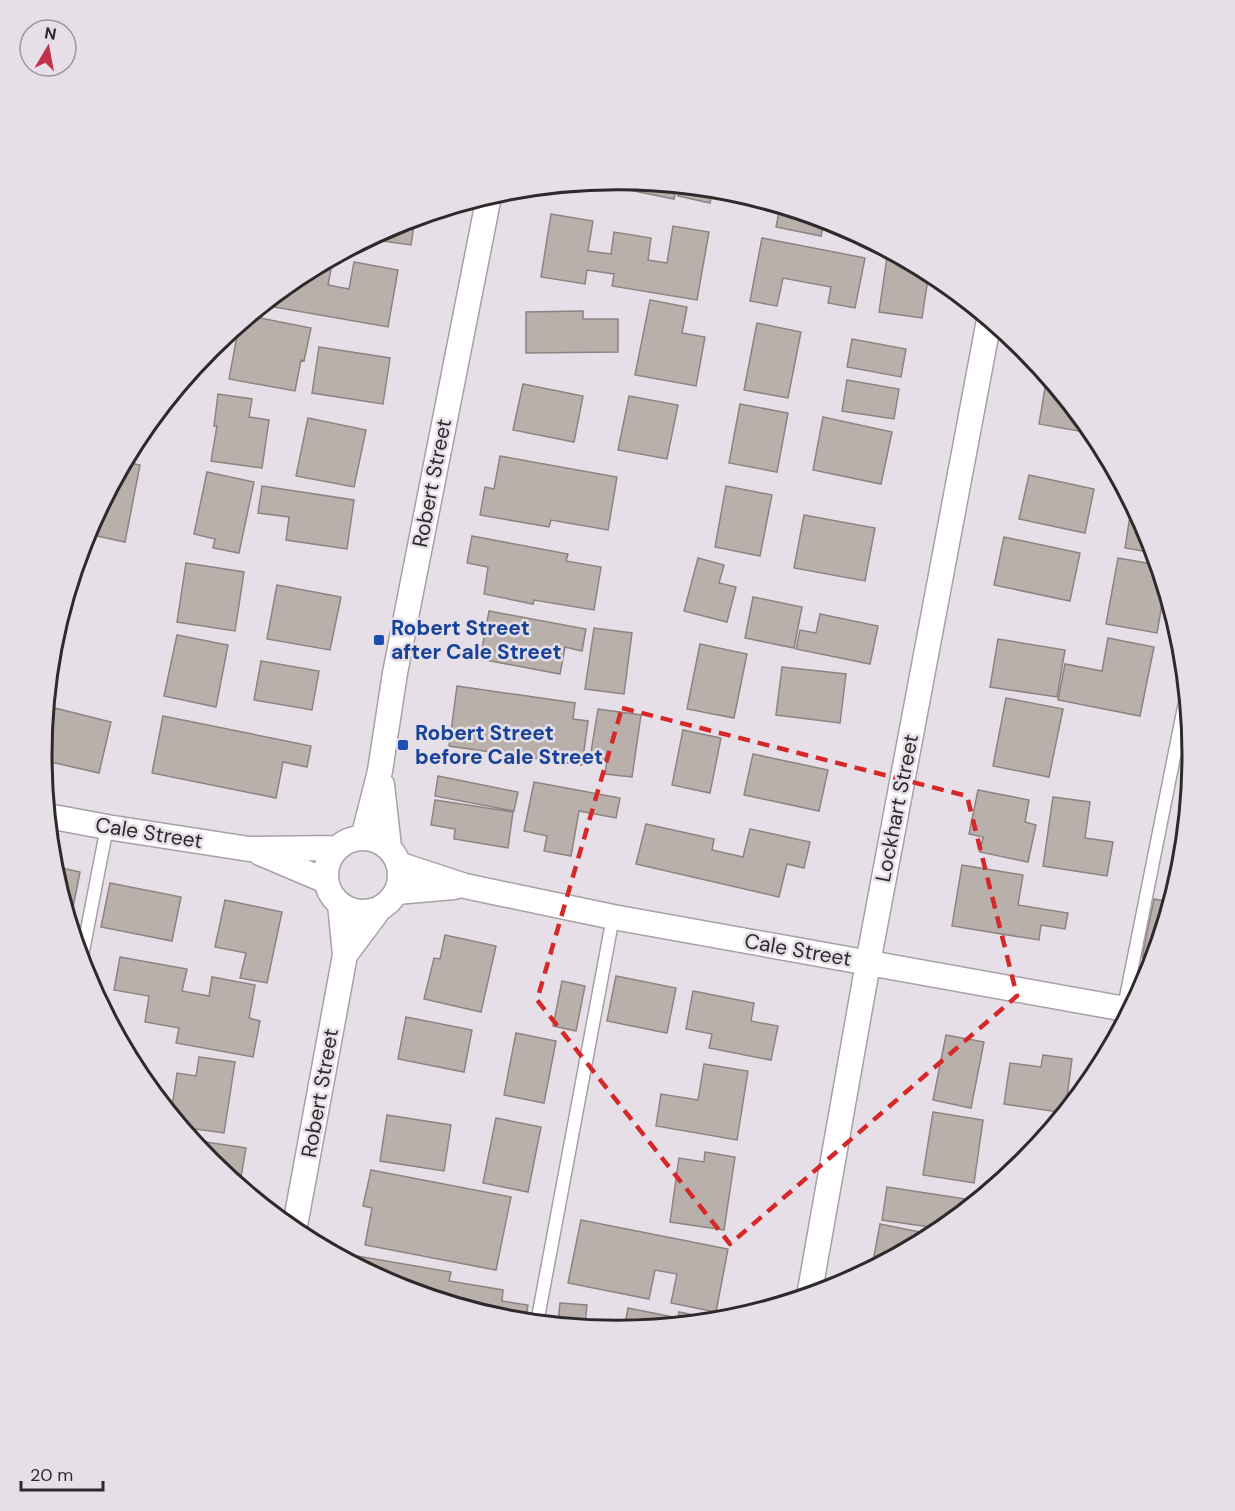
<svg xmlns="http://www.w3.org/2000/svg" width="1235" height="1511" font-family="'DM Sans',sans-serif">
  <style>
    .building { fill: #b9afab; stroke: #8d8380; stroke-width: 1.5 }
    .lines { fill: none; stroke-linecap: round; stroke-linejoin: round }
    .lane-casing { stroke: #a7a0a7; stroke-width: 15 }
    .street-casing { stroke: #a7a0a7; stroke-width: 27 }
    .lane { stroke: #fff; stroke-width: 12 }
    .street { stroke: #fff; stroke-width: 24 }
    .marked { fill: none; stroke: #d62828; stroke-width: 4.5; stroke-dasharray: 12 8; stroke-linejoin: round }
    .transit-dot { fill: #1a4fb4; stroke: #e7dfe7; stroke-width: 2 }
    .labels { text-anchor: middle; stroke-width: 5; stroke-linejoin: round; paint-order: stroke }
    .street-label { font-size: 21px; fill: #2d2a2c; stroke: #e7dfe7 }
    .transit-label { font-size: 21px; font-weight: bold; fill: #164399; stroke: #e7dfe7; text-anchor: start }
    .rim { fill: none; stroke: #2d2a2c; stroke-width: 3 }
  </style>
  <rect width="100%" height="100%" fill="#e7dfe7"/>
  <path class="building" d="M 613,180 L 612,188 L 586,183 Z
    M 616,180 L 677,186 L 674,199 L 614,187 Z
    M 680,186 L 713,189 L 710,203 L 678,196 Z
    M 780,206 L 824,220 L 821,236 L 776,227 Z
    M 551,214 L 593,221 L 588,251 L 611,254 L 614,232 L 651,238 L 648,260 L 667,263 L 673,226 L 709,232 L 697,300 L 612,286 L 614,274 L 587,270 L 585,284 L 541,277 Z
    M 415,218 L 411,245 L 369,239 L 398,224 Z
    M 762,238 L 865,258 L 855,308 L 828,303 L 831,287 L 783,278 L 777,306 L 750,301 Z
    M 887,257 L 903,259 L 929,272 L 922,318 L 879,312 Z
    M 354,262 L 398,270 L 388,327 L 263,305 L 298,277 L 316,267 L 331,270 L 328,285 L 349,289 Z
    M 650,300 L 687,307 L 682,333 L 705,337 L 696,386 L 635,375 Z
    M 583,311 L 583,319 L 618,319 L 618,352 L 526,353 L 526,312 Z
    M 250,316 L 311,328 L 304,361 L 301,360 L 295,391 L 229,379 L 239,325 Z
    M 757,323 L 801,332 L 788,398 L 744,390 Z
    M 852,339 L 906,349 L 901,377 L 847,367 Z
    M 319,347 L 390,358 L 383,404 L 312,393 Z
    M 1047,376 L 1095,434 L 1039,424 Z
    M 847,380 L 899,389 L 894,419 L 842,411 Z
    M 523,384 L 583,396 L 574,442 L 513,430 Z
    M 218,394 L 252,399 L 249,417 L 269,420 L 262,468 L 211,461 L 217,426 L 214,426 Z
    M 629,396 L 678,405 L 667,459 L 618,450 Z
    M 740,404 L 788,413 L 777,472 L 729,463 Z
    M 823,417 L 892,432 L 881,484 L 813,470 Z
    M 308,418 L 366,430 L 354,487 L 296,476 Z
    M 500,456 L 617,477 L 608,530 L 551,520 L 549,527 L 480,515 L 485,487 L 494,489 Z
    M 125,462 L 140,465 L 125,542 L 87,534 Z
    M 207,472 L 254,482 L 239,553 L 213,548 L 215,539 L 194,534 Z
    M 1029,475 L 1094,489 L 1085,533 L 1019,519 Z
    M 262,486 L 354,500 L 347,549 L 286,540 L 289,517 L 258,513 Z
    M 726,486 L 772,495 L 760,556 L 715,547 Z
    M 1132,503 L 1149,536 L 1154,553 L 1125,548 Z
    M 804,515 L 875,528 L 865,581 L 794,568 Z
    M 472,536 L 568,554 L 566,561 L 601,567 L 594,610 L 534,600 L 533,604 L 484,594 L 488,567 L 467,563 Z
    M 1004,537 L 1080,553 L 1070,601 L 994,585 Z
    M 698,558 L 724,565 L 719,583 L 736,587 L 727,622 L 684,611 Z
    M 1118,558 L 1158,565 L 1165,588 L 1157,633 L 1106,624 Z
    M 186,563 L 244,572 L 235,631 L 177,622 Z
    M 277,585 L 341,597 L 330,650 L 267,639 Z
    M 753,597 L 802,607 L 794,648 L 745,638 Z
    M 489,611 L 586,629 L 582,651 L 565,647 L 560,674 L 480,659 Z
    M 820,614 L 878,626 L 870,664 L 796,649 L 800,630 L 816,633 Z
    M 594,628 L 632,633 L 624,694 L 585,689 Z
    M 177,635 L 228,645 L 216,707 L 164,696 Z
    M 1108,638 L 1154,647 L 1140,716 L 1058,700 L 1065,664 L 1102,671 Z
    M 998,639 L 1065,650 L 1057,697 L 990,687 Z
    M 700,644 L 747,654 L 734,718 L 687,709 Z
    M 261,661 L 319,671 L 312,710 L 254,700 Z
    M 782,667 L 846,674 L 840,723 L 776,715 Z
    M 457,686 L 575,703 L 573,719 L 588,721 L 582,765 L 449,746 Z
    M 1006,698 L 1063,709 L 1049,777 L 993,766 Z
    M 55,708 L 111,722 L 99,773 L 42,760 Z
    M 598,709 L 641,715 L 632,777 L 605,774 L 607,760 L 590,758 Z
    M 163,716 L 311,746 L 307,767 L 283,762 L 276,798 L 152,773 Z
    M 683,730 L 721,738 L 710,793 L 672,785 Z
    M 753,754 L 828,770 L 819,811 L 744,795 Z
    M 438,776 L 518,792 L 514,811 L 435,796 Z
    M 534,782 L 620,798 L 616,818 L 579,811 L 571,856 L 544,851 L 547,836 L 524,831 Z
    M 978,790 L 1029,800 L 1025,822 L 1036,825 L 1028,862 L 980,852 L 983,837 L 969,834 Z
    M 1053,797 L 1090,802 L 1085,838 L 1113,842 L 1107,876 L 1043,866 Z
    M 435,800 L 513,812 L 508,848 L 454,839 L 455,829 L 431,825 Z
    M 646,824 L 714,839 L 712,850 L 743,857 L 750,829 L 810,842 L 804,868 L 787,864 L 779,897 L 636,864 Z
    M 962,865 L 1023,875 L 1018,905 L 1068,913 L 1065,929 L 1041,925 L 1039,940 L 952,926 Z
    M 53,866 L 80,872 L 70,922 L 53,867 Z
    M 110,883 L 181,897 L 172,941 L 101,927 Z
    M 1154,899 L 1171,902 L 1154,960 L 1142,957 Z
    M 225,900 L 282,912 L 267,983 L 240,978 L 246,953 L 215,947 Z
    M 445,935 L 496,946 L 481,1012 L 424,999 L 434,958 L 440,959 Z
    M 120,957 L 187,969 L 182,991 L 209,996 L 212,977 L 255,985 L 249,1018 L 260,1021 L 253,1057 L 176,1043 L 179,1028 L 145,1022 L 149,996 L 114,990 Z
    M 616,976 L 676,988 L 667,1033 L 607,1021 Z
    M 562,981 L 585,986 L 576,1031 L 553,1026 Z
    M 693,991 L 754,1003 L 751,1021 L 778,1026 L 771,1060 L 709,1048 L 712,1034 L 686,1029 Z
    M 406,1017 L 472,1030 L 464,1072 L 398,1059 Z
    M 516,1033 L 556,1041 L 544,1103 L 504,1095 Z
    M 946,1035 L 984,1042 L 971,1108 L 933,1100 Z
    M 1043,1055 L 1072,1059 L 1065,1113 L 1004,1104 L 1010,1063 L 1041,1067 Z
    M 199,1057 L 235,1062 L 224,1133 L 181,1127 L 171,1114 L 177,1073 L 196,1076 Z
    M 704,1064 L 748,1071 L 737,1140 L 656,1126 L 661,1094 L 698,1100 Z
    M 933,1112 L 983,1120 L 974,1183 L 923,1175 Z
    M 387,1115 L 451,1125 L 444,1171 L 380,1161 Z
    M 496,1118 L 541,1127 L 528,1192 L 483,1183 Z
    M 192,1140 L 246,1148 L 241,1177 L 226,1175 L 210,1162 Z
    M 705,1152 L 735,1157 L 724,1230 L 670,1222 L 679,1158 L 704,1162 Z
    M 371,1170 L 511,1197 L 496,1270 L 365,1245 L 372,1208 L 363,1206 Z
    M 887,1187 L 978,1201 L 943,1229 L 882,1220 Z
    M 581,1220 L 728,1249 L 716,1312 L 671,1303 L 677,1274 L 655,1270 L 649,1299 L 568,1283 Z
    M 880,1224 L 935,1235 L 890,1259 L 874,1256 Z
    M 357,1256 L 451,1272 L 449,1281 L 503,1290 L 502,1301 L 528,1305 L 525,1322 L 505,1320 L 397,1287 L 356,1265 Z
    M 560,1303 L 587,1305 L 585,1325 L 558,1323 Z
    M 628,1308 L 678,1318 L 679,1312 L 722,1321 L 624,1330 Z"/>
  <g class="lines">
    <defs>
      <path id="lane" d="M 81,961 L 107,827
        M 1119,1032 L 1187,692
        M 537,1323 L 613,917"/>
      <path id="street" d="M 382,785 L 389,847
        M 48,816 L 107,827 L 249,849 L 336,848
        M326 875a37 37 0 1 1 74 0a37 37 0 1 1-74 0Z
        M 363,838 L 380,771 L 395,673 L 489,196
        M 260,853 L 326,881
        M 398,864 L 465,886 L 613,917 L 1131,1010
        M 396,892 L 454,887
        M 345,955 L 380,908
        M 294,1231 L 345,955 L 340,904
        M 809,1296 L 868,963 L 989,320"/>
    </defs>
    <use href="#lane" class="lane-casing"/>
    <use href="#street" class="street-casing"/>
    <use href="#lane" class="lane"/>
    <use href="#street" class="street"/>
  </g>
  <path class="marked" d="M 622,708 L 967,796 L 1017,996 L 730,1244 L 537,1000 Z"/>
  <g class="transit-dot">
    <rect x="373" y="634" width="12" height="12" rx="3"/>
    <rect x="397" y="739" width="12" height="12" rx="3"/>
  </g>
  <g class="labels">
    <g class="street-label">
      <text transform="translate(432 483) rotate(-79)" y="7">Robert Street</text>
      <text transform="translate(897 808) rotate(-79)" y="7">Lockhart Street</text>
      <text transform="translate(149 833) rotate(9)" y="7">Cale Street</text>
      <text transform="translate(798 950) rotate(10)" y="7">Cale Street</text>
      <text transform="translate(320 1093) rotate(-80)" y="7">Robert Street</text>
    </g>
    <g class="transit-label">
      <text x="391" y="635">Robert Street<tspan x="391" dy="24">after Cale Street</tspan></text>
      <text x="415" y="740">Robert Street<tspan x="415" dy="24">before Cale Street</tspan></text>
    </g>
  </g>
  <path d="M0 0H1235V1511H0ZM52 755a565 565 0 1 1 1130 0a565 565 0 1 1-1130 0Z" fill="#e7dfe7" fill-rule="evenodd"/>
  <path class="rim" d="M52 755a565 565 0 1 1 1130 0a565 565 0 1 1-1130 0Z"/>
  <g transform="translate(48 48) rotate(10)"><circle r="28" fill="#e7dfe7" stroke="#9d979c" stroke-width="1.5"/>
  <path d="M0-4.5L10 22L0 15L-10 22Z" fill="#c1314b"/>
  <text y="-9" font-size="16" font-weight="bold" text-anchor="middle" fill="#2d2a2c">N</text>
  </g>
  <path d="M21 1481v9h82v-9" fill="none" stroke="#2d2a2c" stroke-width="3"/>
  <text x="30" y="1481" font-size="18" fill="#2d2a2c" stroke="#e7dfe7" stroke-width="4.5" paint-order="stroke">20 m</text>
</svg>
